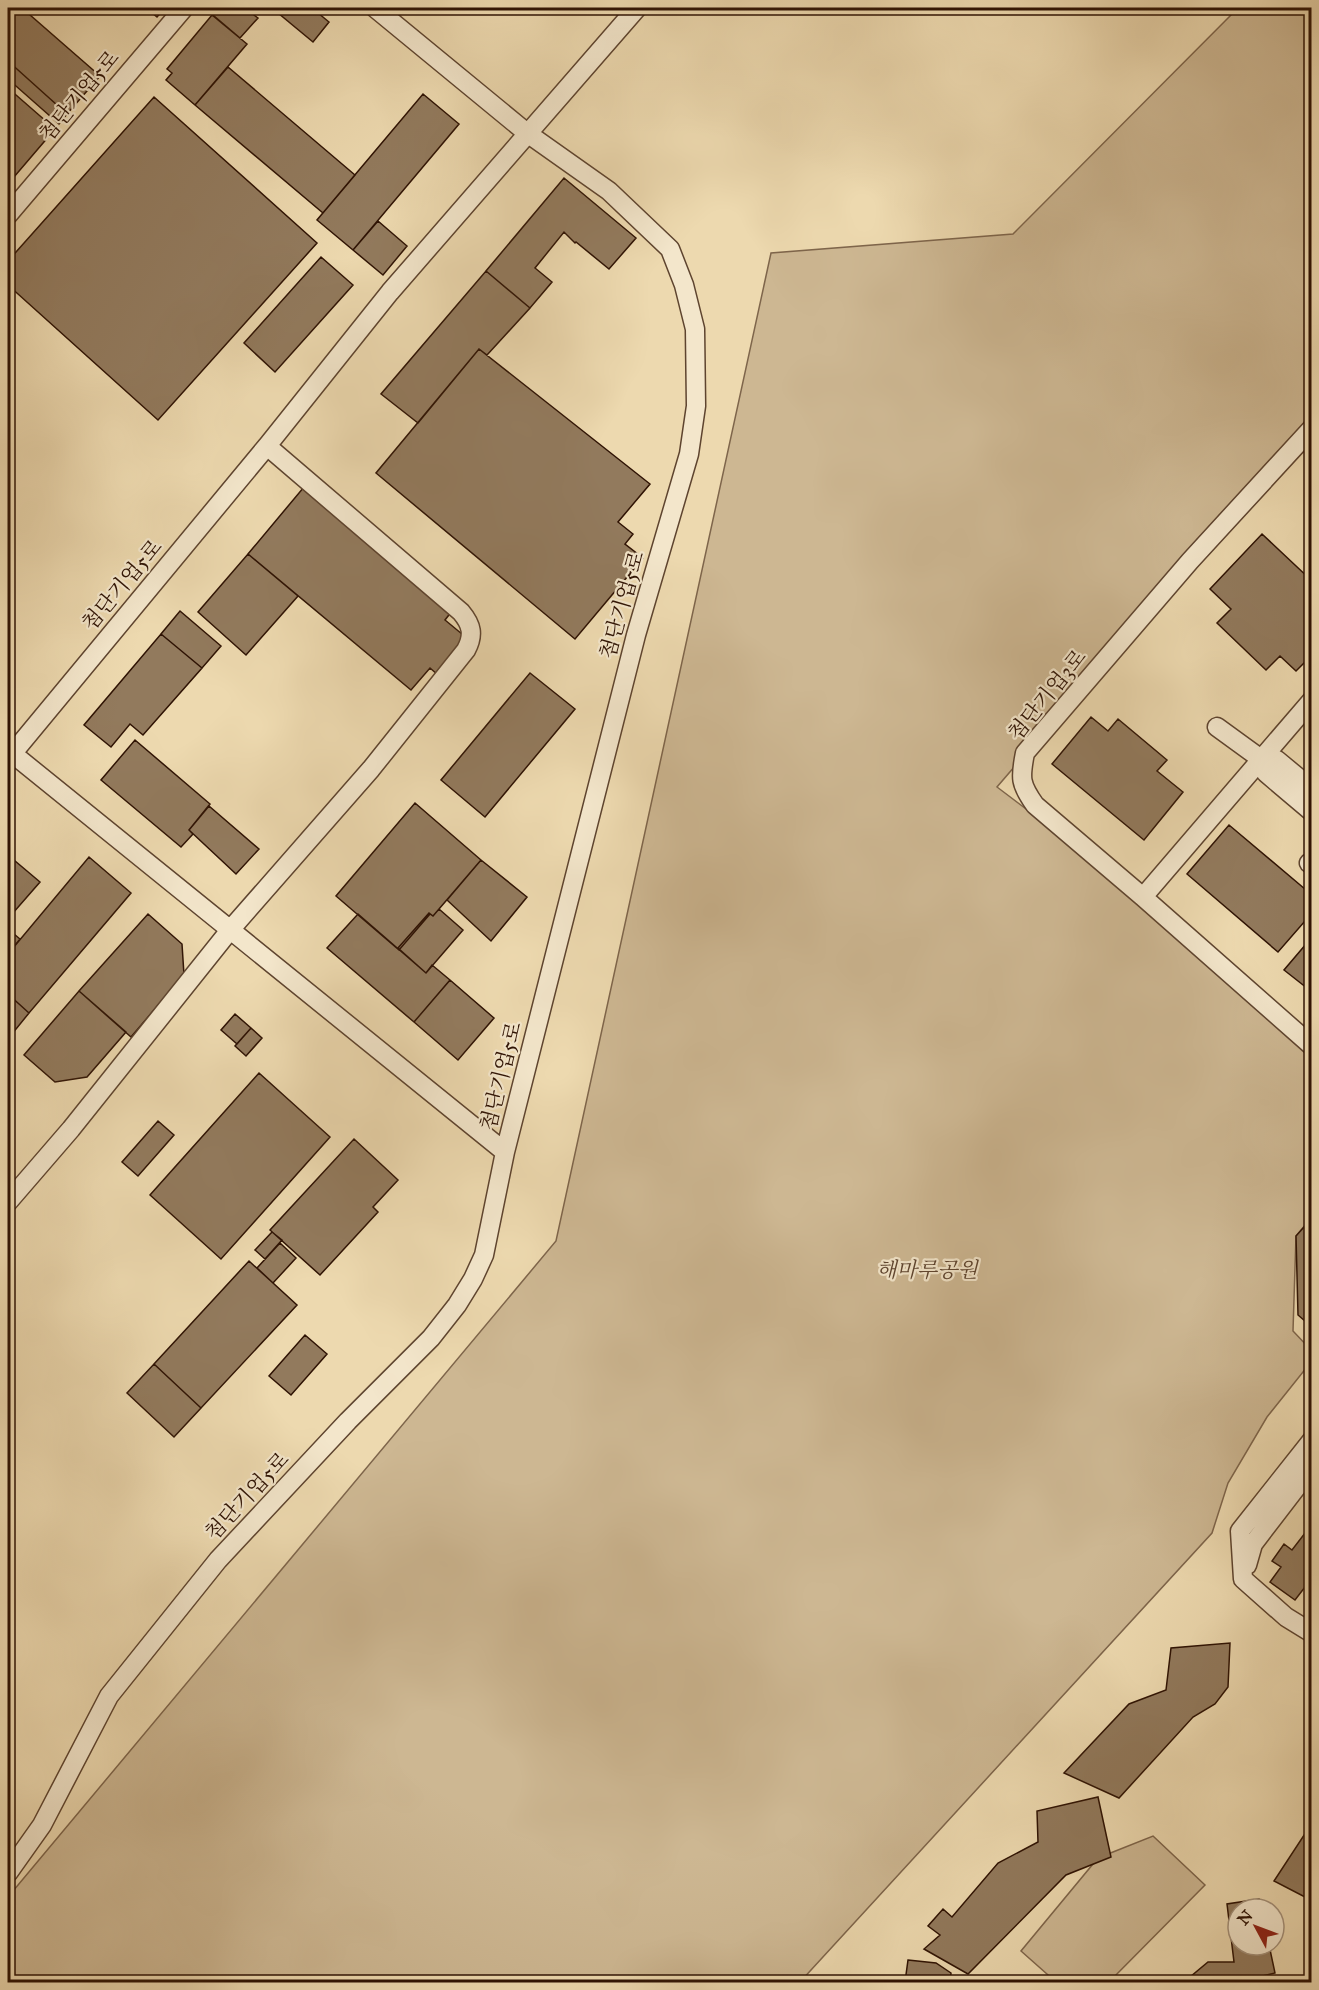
<svg xmlns="http://www.w3.org/2000/svg" width="1319" height="1990" font-family="'IM FELL Great Primer','Noto Serif KR',serif">
  <style>
    .green { fill: #cdb792; stroke: #7e654b; stroke-width: 1.5 }
    .building { fill: #927a5d; stroke: #2f1304; stroke-width: 1.5 }
    .lines { fill: none; stroke-linecap: round; stroke-linejoin: round }
    .street-casing { stroke: #5e442f; stroke-width: 21 }
    .street { stroke: #f3e6cb; stroke-width: 18 }
    .labels { text-anchor: middle; stroke-width: 4.5; stroke-linejoin: round; paint-order: stroke }
    .street-label { font-size: 21px; fill: #2f1304; stroke: #f3e6cb }
    .park-label { font-size: 21px; font-style: italic; fill: #5e442f; stroke: #f3e6cb }
  </style>
  <rect width="100%" height="100%" fill="#edd9af"/>
  <filter id="stains"><feTurbulence type="fractalNoise" baseFrequency=".00333" numOctaves="4"/><feColorMatrix values="0 0 0 0 .2 0 0 0 0 .09 0 0 0 0 .02 0 0 0 .5 -.17"/></filter>
  <radialGradient id="worn" r=".72"><stop offset=".6" stop-color="#630" stop-opacity="0"/><stop offset="1" stop-color="#630" stop-opacity=".3"/></radialGradient>
  <path class="green" d="M 1238,8 L 1311,8 L 1311,421 L 997,787 L 1143,897 L 1311,1053 L 1311,1218 L 1296,1236 L 1293,1331 L 1311,1350 L 1311,1362 L 1267,1417 L 1228,1483 L 1212,1533 L 800,1982 L 8,1982 L 8,1897 L 556,1241 L 771,253 L 1013,234 Z
    M 1153,1836 L 1205,1885 L 1109,1982 L 1056,1982 L 1021,1951 L 1098,1858 Z"/>
  <path class="building" d="M 8,8 L 22,8 L 100,76 L 67,114 L 8,61 Z
    M 146,8 L 165,8 L 157,17 Z
    M 209,8 L 260,8 L 254,15 L 258,18 L 240,38 L 207,10 Z
    M 272,8 L 312,8 L 329,22 L 313,42 Z
    M 212,15 L 247,44 L 195,105 L 166,80 L 172,73 L 167,69 Z
    M 8,61 L 67,114 L 59,124 L 8,79 Z
    M 228,67 L 355,175 L 323,213 L 195,105 Z
    M 8,88 L 55,129 L 8,184 Z
    M 423,94 L 459,124 L 353,250 L 317,220 Z
    M 154,97 L 317,243 L 158,420 L 8,285 L 8,261 Z
    M 564,178 L 636,238 L 609,269 L 576,242 L 575,243 L 564,232 L 535,268 L 552,282 L 530,308 L 486,271 Z
    M 378,221 L 407,246 L 383,275 L 353,250 Z
    M 321,257 L 353,285 L 275,372 L 244,343 Z
    M 486,271 L 530,308 L 487,355 L 479,349 L 418,423 L 381,394 Z
    M 479,349 L 650,484 L 618,522 L 633,534 L 625,544 L 643,558 L 575,639 L 376,473 Z
    M 304,487 L 452,611 L 445,620 L 468,639 L 438,675 L 430,668 L 411,690 L 248,554 Z
    M 1262,534 L 1312,581 L 1312,655 L 1296,671 L 1280,656 L 1266,670 L 1217,623 L 1231,609 L 1210,589 Z
    M 248,554 L 298,596 L 246,655 L 198,612 Z
    M 180,611 L 221,646 L 202,668 L 161,634 Z
    M 161,634 L 202,668 L 143,735 L 130,724 L 111,747 L 84,725 Z
    M 530,673 L 575,709 L 485,817 L 441,780 Z
    M 1091,717 L 1108,731 L 1118,719 L 1167,760 L 1157,771 L 1183,792 L 1144,840 L 1052,764 Z
    M 135,740 L 210,804 L 189,830 L 193,834 L 181,847 L 101,780 Z
    M 415,803 L 481,860 L 433,916 L 430,914 L 399,950 L 336,896 Z
    M 209,806 L 259,849 L 236,874 L 189,830 Z
    M 1229,825 L 1312,895 L 1312,913 L 1278,952 L 1187,874 Z
    M 8,855 L 40,882 L 13,913 L 8,909 Z
    M 89,857 L 131,893 L 29,1013 L 8,994 L 8,954 Z
    M 481,860 L 527,897 L 491,941 L 447,900 Z
    M 439,909 L 463,930 L 426,973 L 398,948 L 429,913 L 433,916 Z
    M 148,914 L 182,944 L 184,975 L 131,1037 L 79,991 Z
    M 358,914 L 426,973 L 432,965 L 450,980 L 414,1022 L 327,948 Z
    M 8,929 L 20,939 L 8,954 Z
    M 1312,937 L 1312,992 L 1284,970 Z
    M 450,980 L 494,1018 L 458,1060 L 414,1022 Z
    M 79,991 L 126,1032 L 87,1077 L 55,1082 L 24,1055 Z
    M 8,994 L 29,1013 L 8,1039 Z
    M 235,1014 L 251,1028 L 237,1044 L 221,1030 Z
    M 251,1028 L 262,1038 L 246,1056 L 235,1046 Z
    M 259,1073 L 330,1137 L 221,1259 L 150,1195 Z
    M 158,1121 L 174,1135 L 138,1176 L 122,1162 Z
    M 354,1139 L 398,1180 L 373,1207 L 378,1212 L 320,1275 L 270,1230 Z
    M 1312,1218 L 1312,1327 L 1298,1315 L 1296,1236 Z
    M 272,1232 L 282,1240 L 265,1259 L 255,1250 Z
    M 280,1243 L 296,1258 L 273,1283 L 257,1268 Z
    M 249,1261 L 297,1305 L 201,1408 L 154,1364 Z
    M 305,1335 L 327,1354 L 291,1395 L 269,1376 Z
    M 154,1364 L 201,1408 L 174,1437 L 127,1393 Z
    M 1312,1524 L 1312,1578 L 1295,1600 L 1270,1582 L 1281,1567 L 1272,1561 L 1284,1544 L 1292,1550 Z
    M 1230,1643 L 1228,1687 L 1215,1704 L 1193,1717 L 1119,1798 L 1064,1773 L 1129,1704 L 1166,1690 L 1171,1648 Z
    M 1098,1797 L 1111,1857 L 1066,1875 L 968,1974 L 924,1949 L 940,1935 L 928,1926 L 943,1909 L 952,1917 L 998,1863 L 1038,1842 L 1037,1811 Z
    M 1312,1823 L 1312,1888 L 1305,1897 L 1274,1881 Z
    M 1259,1899 L 1261,1909 L 1238,1909 L 1238,1945 L 1269,1945 L 1275,1973 L 1236,1982 L 1184,1982 L 1208,1962 L 1234,1962 L 1227,1904 Z
    M 908,1960 L 936,1963 L 951,1973 L 950,1982 L 905,1982 Z"/>
  <g class="lines">
    <defs>
      <path id="street" d="M 8,215 L 184,8
        M 1312,428 L 1190,561 L 1025,753 C 1020,778 1020,784 1035,805 L 1143,897 L 1312,1046
        M 1217,727 L 1261,759
        M 8,750 L 505,1152
        M 12,754 L 267,446
        M 1312,789 L 1277,760 L 1263,758 L 1266,773 L 1312,812
        M 1309,863 L 1312,862
        M 1143,897 L 1312,700
        M 8,1202 L 71,1129 L 230,930 L 371,769 L 466,650 C 474,635 472,625 461,612 L 267,446 L 390,292 L 637,8
        M 1312,1440 L 1240,1531 L 1243,1579 L 1286,1617 L 1312,1633
        M 1247,1565 L 1253,1544 L 1312,1467
        M 8,1873 L 42,1825 L 109,1696 L 218,1560 L 348,1421 L 431,1338 L 457,1305 L 473,1279 L 484,1255 L 505,1152 L 636,635 L 689,454 L 696,406 L 695,329 L 684,285 L 670,249 L 609,191 L 527,133 L 375,8"/>
    </defs>
    <use href="#street" class="street-casing"/>
    <use href="#street" class="street"/>
  </g>
  <g class="labels">
    <g class="street-label">
      <text transform="translate(79 96) rotate(-50)" y="7">첨단기업5로</text>
      <text transform="translate(122 585) rotate(-50)" y="7">첨단기업5로</text>
      <text transform="translate(622 605) rotate(-74)" y="7">첨단기업5로</text>
      <text transform="translate(1047 695) rotate(-51)" y="7">첨단기업3로</text>
      <text transform="translate(501 1076) rotate(-76)" y="7">첨단기업5로</text>
      <text transform="translate(247 1496) rotate(-47)" y="7">첨단기업5로</text>
    </g>
    <g class="park-label">
      <text x="927" y="1277">해마루공원</text>
    </g>
  </g>
  <rect width="1319" height="1990" fill="none" stroke="#edd9af" stroke-width="30"/>
  <rect x="9" y="9" width="1301" height="1972" fill="none" stroke="#2f1304" stroke-width="3"/>
  <rect x="15" y="15" width="1289" height="1960" fill="none" stroke="#2f1304" stroke-width="1.5"/>
  <g transform="translate(1256 1927) rotate(311)"><circle r="28" fill="#f3e6cb" stroke="#a5927b" stroke-width="1.5"/>
  <path d="M0-4.5L10 22L0 15L-10 22Z" fill="#8f2418"/>
  <text y="-9" font-size="16" font-weight="bold" text-anchor="middle" fill="#2f1304">N</text>
  </g>
  <rect width="100%" height="100%" filter="url(#stains)"/>
  <rect width="100%" height="100%" fill="url(#worn)"/>
</svg>
